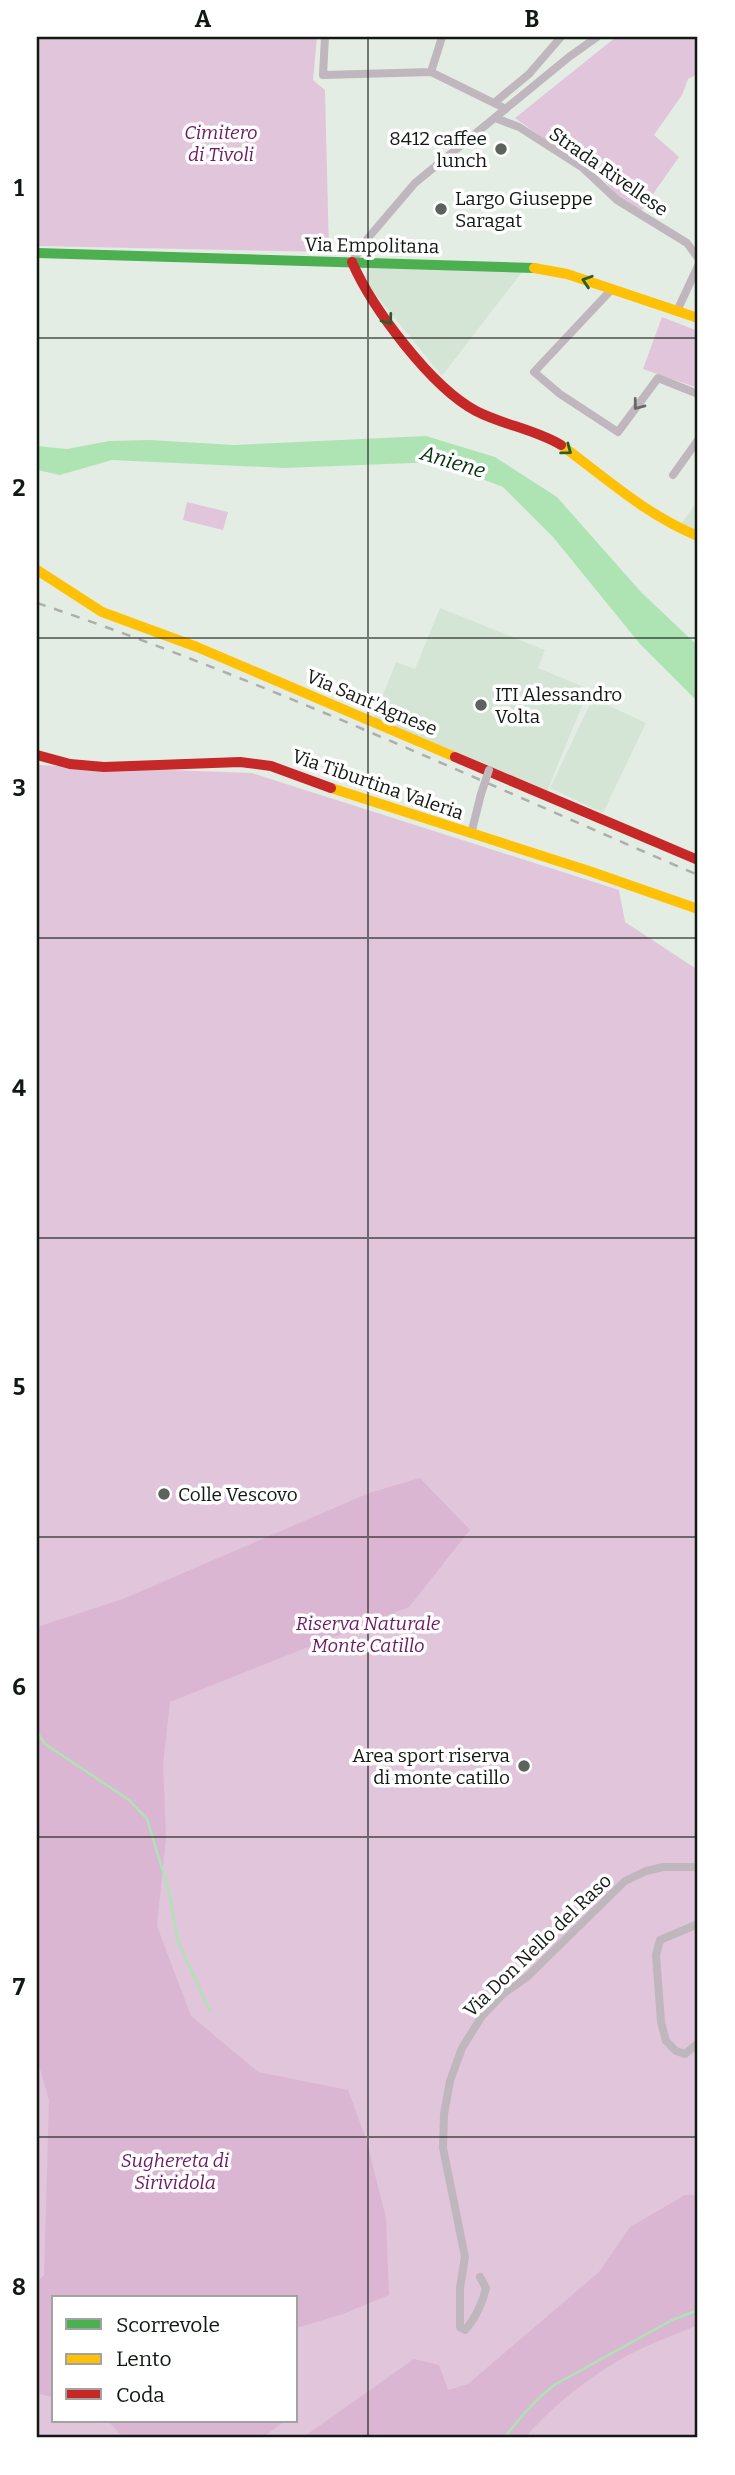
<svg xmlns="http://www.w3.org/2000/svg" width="735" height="2475" font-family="Bitter,serif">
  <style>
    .built { fill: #d4e5d6 }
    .green { fill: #e1c5db; fill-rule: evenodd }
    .forest { fill: #dab6d3 }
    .water { fill: #aee4b4 }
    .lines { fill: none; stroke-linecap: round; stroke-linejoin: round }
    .stream { stroke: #aee4b4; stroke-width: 2.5 }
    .street { stroke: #bfb7bd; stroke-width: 8 }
    .fast { stroke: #4caf50; stroke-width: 10 }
    .slow { stroke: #ffc107; stroke-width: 10 }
    .jam { stroke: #c62828; stroke-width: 10 }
    .rail { stroke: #aeaeae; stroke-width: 2.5; stroke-dasharray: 9 9; stroke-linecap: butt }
    .street-bridge { stroke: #bfb7bd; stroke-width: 8 }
    .oneway { stroke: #2c5c2e }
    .oneway2 { stroke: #686868 }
    .grid { fill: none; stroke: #121813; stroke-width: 2; stroke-opacity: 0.55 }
    .poi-dot { fill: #5c635c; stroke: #fff; stroke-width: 2.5 }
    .labels { text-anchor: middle; stroke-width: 7; stroke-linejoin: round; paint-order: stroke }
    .park-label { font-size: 19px; font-style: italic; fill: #6d1964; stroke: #fff }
    .poi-label { font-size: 19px; fill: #121813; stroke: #fff; text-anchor: start }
    .street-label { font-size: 19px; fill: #121813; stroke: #fff }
    .water-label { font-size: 21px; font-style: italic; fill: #00340b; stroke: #fff }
    .neatline { fill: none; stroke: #121813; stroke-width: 2.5 }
    .grid-label { font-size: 23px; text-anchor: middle; font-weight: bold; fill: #121813 }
  </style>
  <rect width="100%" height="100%" fill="#e4ede4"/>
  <path class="built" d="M 368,267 L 522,272 L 442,376 L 364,280 Z
    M 698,500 L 698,533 L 681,524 Z
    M 440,608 L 545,650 L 538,668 L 589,689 L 547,791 L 373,720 L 396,662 L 415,669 Z
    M 593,698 L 646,723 L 603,813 L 550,788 Z"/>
  <path class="green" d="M 37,37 L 317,37 L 313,80 L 325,90 L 329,252 L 37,246 Z
    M 616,37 L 698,37 L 698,74 L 688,79 L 682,95 L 654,135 L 679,157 L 641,211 L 616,195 L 597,171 L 555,147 L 515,118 Z
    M 662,317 L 698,331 L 698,388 L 643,369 Z
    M 187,502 L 228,512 L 223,530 L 183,520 Z
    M 37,765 L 252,773 L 619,890 L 625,922 L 698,970 L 698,2438 L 37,2438 ZM 54,2298 L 296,2298 L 296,2421 L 54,2421 Z"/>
  <path class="forest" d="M 420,1478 L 470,1530 L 409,1607 L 170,1702 L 163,1764 L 166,1837 L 157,1926 L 191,2016 L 258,2072 L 348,2090 L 366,2139 L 386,2218 L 389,2295 L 343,2314 L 296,2328 L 296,2298 L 54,2298 L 54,2398 L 37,2393 L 37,2282 L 44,2275 L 49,2100 L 37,2059 L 37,1627 L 123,1599 L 369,1493 Z
    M 685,2195 L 698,2195 L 698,2325 C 676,2334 654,2342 632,2353 C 596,2372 551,2406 525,2438 L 302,2438 L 414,2359 L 439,2365 L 448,2390 L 468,2384 L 599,2272 L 630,2227 Z
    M 108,2421 L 285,2421 L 262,2438 L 124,2438 Z"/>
  <path class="water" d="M 426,436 L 495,457 L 557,497 L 641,592 L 698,646 L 698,702 L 640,644 L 553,537 L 503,487 L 438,462 L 285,468 L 112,460 L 60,475 L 37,470 L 37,446 L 67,449 L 109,441 L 150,440 L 234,445 Z"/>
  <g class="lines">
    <path class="stream" d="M 37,1732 L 45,1744 L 129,1800 L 147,1819 L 169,1891 L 178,1942 L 210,2011
      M 504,2438 C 520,2418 535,2399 556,2384 L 672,2320 L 698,2310"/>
    <path class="street" d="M 325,37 L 323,75 L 431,72 L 506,109
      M 431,72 L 442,37
      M 494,103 L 529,74 L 561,37
      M 495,118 L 519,127 L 583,168 L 617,200 L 687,243 L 698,258
      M 352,262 L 368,238 L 415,183 L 569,57 L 597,37
      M 612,289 L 534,372 L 560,394 L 618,432 L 658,378 L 698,394
      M 677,311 L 698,266
      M 673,475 L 698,440
      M 471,834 L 481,794
      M 698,1924 L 660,1940 L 656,1955 L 661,2022 L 666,2041 L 676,2051 L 685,2054 L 698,2043
      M 480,2277 L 486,2288 C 483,2302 475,2319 465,2330 L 460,2327 L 460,2288 L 465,2257 L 443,2148 L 444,2114 L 450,2081 L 462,2048 L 482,2016 L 503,1994 L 527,1977 L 625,1881 L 646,1871 L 663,1867 L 698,1867"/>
    <path class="fast" d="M 37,253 L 534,268"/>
    <path class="slow" d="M 534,268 L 567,274 L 698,318
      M 561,445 C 606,478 646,515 698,536
      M 37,570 L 102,612 L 197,647 L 455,757
      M 331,788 L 589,871 L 698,909"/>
    <path class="jam" d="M 352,262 C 372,308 431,387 476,411 C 503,425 534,429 561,445
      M 37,755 L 70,764 L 104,767 L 240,762 L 271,766 L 331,788
      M 455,757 L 698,860"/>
    <path class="rail" d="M 37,603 C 263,679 479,781 698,875"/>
    <path class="street-bridge" d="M 481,794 L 489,770"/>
  </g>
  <defs><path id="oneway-chevron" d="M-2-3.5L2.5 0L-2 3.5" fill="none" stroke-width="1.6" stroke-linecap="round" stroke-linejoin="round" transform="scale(1.75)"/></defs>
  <g class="oneway">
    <use href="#oneway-chevron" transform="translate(587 281) rotate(-162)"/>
    <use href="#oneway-chevron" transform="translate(388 320) rotate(53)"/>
    <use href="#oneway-chevron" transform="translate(567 450) rotate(36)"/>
  </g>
  <use class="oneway2" href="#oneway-chevron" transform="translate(638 405) rotate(127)"/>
  <path class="grid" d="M 368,37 L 368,2438M 37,338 L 698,338M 37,638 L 698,638M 37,938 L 698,938M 37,1238 L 698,1238M 37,1537 L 698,1537M 37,1837 L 698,1837M 37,2137 L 698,2137"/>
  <g class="poi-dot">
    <circle cx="501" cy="149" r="7"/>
    <circle cx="441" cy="209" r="7"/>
    <circle cx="481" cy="705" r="7"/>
    <circle cx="164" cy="1494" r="7"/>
    <circle cx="524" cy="1766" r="7"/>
  </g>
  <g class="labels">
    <g class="park-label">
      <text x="221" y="139">Cimitero<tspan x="221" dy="22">di Tivoli</tspan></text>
      <text x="368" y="1630">Riserva Naturale<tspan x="368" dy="22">Monte Catillo</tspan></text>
      <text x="175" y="2167">Sughereta di<tspan x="175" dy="22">Sirividola</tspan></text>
    </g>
    <g class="poi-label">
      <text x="487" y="145" text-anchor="end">8412 caffee<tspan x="487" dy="22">lunch</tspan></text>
      <text x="455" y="205">Largo Giuseppe<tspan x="455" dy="22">Saragat</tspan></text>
      <text x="495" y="701">ITI Alessandro<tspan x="495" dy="22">Volta</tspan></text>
      <text x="178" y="1501">Colle Vescovo</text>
      <text x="510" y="1762" text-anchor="end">Area sport riserva<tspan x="510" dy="22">di monte catillo</tspan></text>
    </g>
    <g class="street-label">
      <text transform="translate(609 171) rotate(35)" y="7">Strada Rivellese</text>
      <text transform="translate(372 245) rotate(1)" y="7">Via Empolitana</text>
      <text transform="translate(372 702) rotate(23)" y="7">Via Sant'Agnese</text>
      <text transform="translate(378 784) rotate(19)" y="7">Via Tiburtina Valeria</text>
      <text transform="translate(537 1945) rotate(-44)" y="7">Via Don Nello del Raso</text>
    </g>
    <g class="water-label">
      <text transform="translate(453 462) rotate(17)" y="7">Aniene</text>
    </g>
  </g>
  <rect width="735" height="2475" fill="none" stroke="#ffffff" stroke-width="77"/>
  <rect x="52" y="2296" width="245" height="126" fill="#ffffff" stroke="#a0a3a1" stroke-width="2"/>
  <rect x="66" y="2319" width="35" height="10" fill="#4caf50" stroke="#a0a3a1" stroke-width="2"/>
  <text x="116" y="2332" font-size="21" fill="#121813">Scorrevole</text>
  <rect x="66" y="2354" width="35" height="10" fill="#ffc107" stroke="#a0a3a1" stroke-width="2"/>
  <text x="116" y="2366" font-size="21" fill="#121813">Lento</text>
  <rect x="66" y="2389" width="35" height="10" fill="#c62828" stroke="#a0a3a1" stroke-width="2"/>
  <text x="116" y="2402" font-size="21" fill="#121813">Coda</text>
  <rect x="38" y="38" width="658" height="2398" class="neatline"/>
  <g class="grid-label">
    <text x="203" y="27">A</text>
    <text x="532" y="27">B</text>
    <text x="19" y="196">1</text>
    <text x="19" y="496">2</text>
    <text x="19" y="796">3</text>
    <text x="19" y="1096">4</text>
    <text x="19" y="1395">5</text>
    <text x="19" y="1695">6</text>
    <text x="19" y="1995">7</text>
    <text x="19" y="2295">8</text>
  </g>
</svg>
